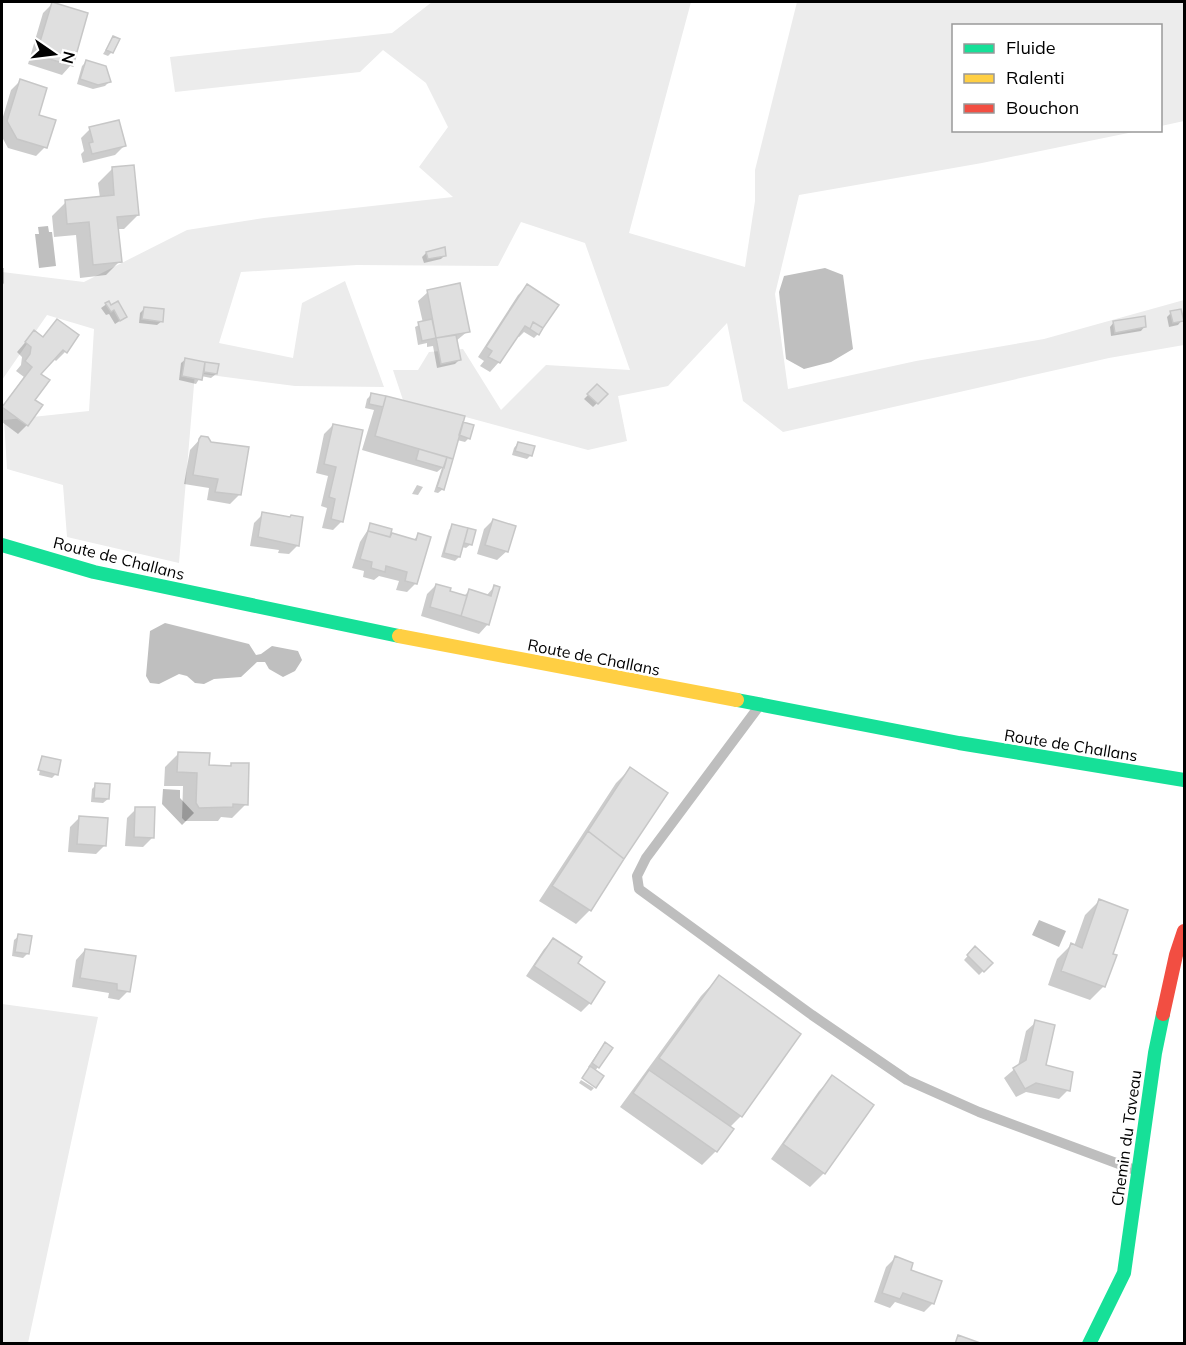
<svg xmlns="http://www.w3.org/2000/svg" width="1186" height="1345" font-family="Mulish,sans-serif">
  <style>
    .green { fill: #ececec }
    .water { fill: #bfbfbf }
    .shadow { fill: #0003 }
    .building { fill: #dfdfdf; stroke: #c7c7c7; stroke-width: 1.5 }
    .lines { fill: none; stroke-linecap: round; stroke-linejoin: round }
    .lane { stroke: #bebebe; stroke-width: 10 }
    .fast { stroke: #16e098; stroke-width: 14 }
    .slow { stroke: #ffcf43; stroke-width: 14 }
    .jam { stroke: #f24e42; stroke-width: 14 }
    .labels { text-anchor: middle; stroke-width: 5; stroke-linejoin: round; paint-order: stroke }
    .street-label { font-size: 16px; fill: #000; stroke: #fff }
  </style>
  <rect width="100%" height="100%" fill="#fff"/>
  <path class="green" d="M 432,2 L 691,2 L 629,233 L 745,267 L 755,201 L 755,170 L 797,2 L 1184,2 L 1184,121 L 1161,126 L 1160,26 L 954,26 L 954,130 L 1138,131 L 982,163 L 799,195 L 775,294 L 788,389 L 916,361 L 1044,339 L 1184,300 L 1184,345 L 1109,358 L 783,432 L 743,401 L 727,323 L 668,386 L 618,396 L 627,441 L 588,450 L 403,400 L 393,370 L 418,370 L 429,352 L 463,349 L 501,410 L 546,365 L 630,370 L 585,243 L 521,222 L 498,266 L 357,265 L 241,272 L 219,343 L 293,358 L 302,303 L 345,281 L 384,387 L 295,386 L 195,373 L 179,563 L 67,537 L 63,485 L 7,469 L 4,420 L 89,411 L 94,329 L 47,315 L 2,380 L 2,272 L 84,282 L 187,230 L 264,218 L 453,197 L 419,167 L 448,127 L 426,83 L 383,50 L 360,72 L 175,92 L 170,57 L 392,33 Z
    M 2,1004 L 98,1017 L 28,1343 L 2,1343 Z"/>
  <path class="water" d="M 48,226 L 49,232 L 52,232 L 56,266 L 39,268 L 35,234 L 39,234 L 38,227 Z
    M 825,268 L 843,275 L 853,349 L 831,362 L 804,369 L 786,359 L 779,292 L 784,276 Z
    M 165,623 L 249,644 L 256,655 L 261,654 L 272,646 L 298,651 L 302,660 L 295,671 L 283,677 L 269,669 L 265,662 L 257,662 L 241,677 L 214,679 L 204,684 L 195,683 L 187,676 L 179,674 L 159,684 L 150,683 L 146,676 L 150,631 Z
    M 163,789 L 180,790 L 180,798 L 194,813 L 182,825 L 162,804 Z
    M 1039,920 L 1066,931 L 1059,947 L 1032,935 Z"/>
  <path class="shadow" d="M 52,4 L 71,65 L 62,75 L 28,64 L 43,13 Z
    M 113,38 L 112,52 L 108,56 L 103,54 Z
    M 86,62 L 109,82 L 105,86 L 93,89 L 77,84 L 82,66 Z
    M 20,81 L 37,116 L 45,147 L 36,156 L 8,148 L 2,137 L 2,120 L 11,90 Z
    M 90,129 L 124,146 L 115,155 L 83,163 L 81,154 L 84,151 L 81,138 Z
    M 112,169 L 138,215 L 124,229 L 117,229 L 120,261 L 106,275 L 80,278 L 76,235 L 54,237 L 52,216 L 66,202 L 100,198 L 98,183 Z
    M 426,253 L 445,255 L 441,259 L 424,263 L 422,257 Z
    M 2,268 L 4,268 L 4,283 L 2,286 Z
    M 527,286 L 538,334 L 534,338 L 524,332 L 519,337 L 516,336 L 499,362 L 490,372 L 480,366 L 484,361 L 478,357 L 518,295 Z
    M 428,292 L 468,331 L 456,341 L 459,360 L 455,364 L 437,368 L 433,346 L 427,347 L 427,343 L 418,345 L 415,327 L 423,323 L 418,301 Z
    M 108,303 L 126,317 L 115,324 L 109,314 L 106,315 L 101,308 Z
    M 144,309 L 162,321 L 157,325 L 139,323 L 140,313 Z
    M 1171,313 L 1182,320 L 1178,325 L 1169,327 L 1167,317 Z
    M 57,321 L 65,352 L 56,361 L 53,358 L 39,374 L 27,425 L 18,434 L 2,422 L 2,407 L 24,377 L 16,371 L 21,365 L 22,357 L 17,352 L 34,332 L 42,338 Z
    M 1114,322 L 1145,326 L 1141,331 L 1111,336 L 1110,327 Z
    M 186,359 L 217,365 L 216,374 L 211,378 L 201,376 L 196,384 L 179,380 L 181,363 Z
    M 597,386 L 606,394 L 593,407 L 584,399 Z
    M 372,394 L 461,423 L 469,438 L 465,442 L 457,440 L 443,489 L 438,493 L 434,492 L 442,468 L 437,472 L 362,450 L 374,410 L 365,408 L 367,399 Z
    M 333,425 L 342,521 L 333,530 L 322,528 L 327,508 L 321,506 L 328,476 L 316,473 L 324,434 Z
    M 202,437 L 239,495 L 230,504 L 207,500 L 209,488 L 184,484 L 190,450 Z
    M 518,443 L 531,455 L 527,459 L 512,455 L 514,448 Z
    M 417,485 L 423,487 L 418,495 L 412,494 Z
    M 263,514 L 298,545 L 289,554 L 278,553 L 279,550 L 250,546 L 254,523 Z
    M 493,520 L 507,551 L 497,560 L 477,554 L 484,529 Z
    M 371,525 L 388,538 L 392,535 L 413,541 L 419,534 L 416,583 L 407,592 L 396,590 L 399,581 L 379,576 L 374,580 L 363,577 L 364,571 L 352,568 L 360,542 Z
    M 453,526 L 474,531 L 471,544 L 466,548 L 462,547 L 459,557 L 455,561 L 441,557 L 449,530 Z
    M 436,585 L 448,592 L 464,596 L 469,591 L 486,596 L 494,587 L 488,624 L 479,634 L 421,616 L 427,594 Z
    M 179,753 L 208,766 L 228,767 L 232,764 L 246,804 L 232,818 L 221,817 L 218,821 L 185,821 L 182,818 L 183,786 L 164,786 L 165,767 Z
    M 42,758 L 56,774 L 52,778 L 39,775 L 42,760 L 40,760 Z
    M 630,769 L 590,910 L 576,924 L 539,901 L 616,783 Z
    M 96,785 L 108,799 L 103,803 L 91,802 L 92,789 Z
    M 136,809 L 152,838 L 143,847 L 125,846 L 127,818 Z
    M 80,817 L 105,845 L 96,854 L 68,852 L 70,827 Z
    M 1099,901 L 1111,954 L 1104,986 L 1090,1000 L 1048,985 L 1057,959 L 1071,945 L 1074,946 L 1085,915 Z
    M 19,936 L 28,953 L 23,958 L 12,956 L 14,940 Z
    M 553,940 L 576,964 L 590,1003 L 581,1012 L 526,976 L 544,949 Z
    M 975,948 L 991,963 L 979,975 L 964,960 Z
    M 85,950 L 128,991 L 119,1000 L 108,998 L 109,993 L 72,987 L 76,960 Z
    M 719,977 L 799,1034 L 741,1116 L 729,1128 L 716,1151 L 702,1165 L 620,1107 L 701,996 Z
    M 1036,1022 L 1044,1067 L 1068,1090 L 1059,1099 L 1026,1092 L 1016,1097 L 1004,1078 L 1018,1066 L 1026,1031 Z
    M 601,1048 L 598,1067 L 595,1071 L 588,1067 Z
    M 833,1077 L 824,1173 L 810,1187 L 771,1159 L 819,1091 Z
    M 581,1080 L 594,1088 L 591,1091 L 579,1083 Z
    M 895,1258 L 909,1271 L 933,1303 L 924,1312 L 895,1302 L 890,1308 L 874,1302 L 886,1267 Z"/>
  <path class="building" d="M 52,2 L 88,13 L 73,66 L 36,55 Z
    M 113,36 L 120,39 L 113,53 L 106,50 Z
    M 86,60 L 106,66 L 111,82 L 98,85 L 80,79 Z
    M 20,79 L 47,88 L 39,115 L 56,120 L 47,148 L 17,139 L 7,121 Z
    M 119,120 L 126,146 L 92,154 L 89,143 L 93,142 L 89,127 Z
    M 134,165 L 139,215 L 117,217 L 122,262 L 93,265 L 89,222 L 67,224 L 65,200 L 114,195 L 112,167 Z
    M 445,247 L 446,256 L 428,259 L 426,252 Z
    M 460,283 L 470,332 L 436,338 L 427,290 Z
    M 527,284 L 559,305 L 543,328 L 533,322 L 530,329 L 525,326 L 500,363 L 488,357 L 492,351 L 486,347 Z
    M 109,301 L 111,305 L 118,301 L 127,317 L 120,321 L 114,310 L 111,312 L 105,303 Z
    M 144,307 L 164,309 L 163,322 L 142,319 Z
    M 1181,309 L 1184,321 L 1173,323 L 1170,311 Z
    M 1145,316 L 1146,327 L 1115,333 L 1113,321 Z
    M 57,319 L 79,335 L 67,353 L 63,350 L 41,374 L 50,380 L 35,400 L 43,405 L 28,426 L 2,407 L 32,367 L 25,361 L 30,354 L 31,347 L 25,342 L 34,330 L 43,337 Z
    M 432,319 L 436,338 L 422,341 L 418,322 Z
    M 533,322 L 543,328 L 539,335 L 530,329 Z
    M 456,335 L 461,360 L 441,364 L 436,338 Z
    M 185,358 L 205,362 L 202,380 L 182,376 Z
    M 205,362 L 219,364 L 217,374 L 204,372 Z
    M 597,384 L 608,394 L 598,404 L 587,394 Z
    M 371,393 L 386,396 L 383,407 L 369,404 Z
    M 386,396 L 465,416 L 453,459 L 375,436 Z
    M 463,422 L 474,425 L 470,439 L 459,435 Z
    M 333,424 L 363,430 L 343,522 L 331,519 L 335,499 L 329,497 L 336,467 L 324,464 Z
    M 201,436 L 208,437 L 211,442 L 249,447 L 241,495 L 215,492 L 218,479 L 193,475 L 199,439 Z
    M 518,442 L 535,446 L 532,456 L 515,451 Z
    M 419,449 L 447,457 L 444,468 L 416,460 Z
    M 447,457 L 453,459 L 444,490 L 437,487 Z
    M 262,512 L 290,517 L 291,515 L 303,517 L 299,546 L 258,537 Z
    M 493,519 L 516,526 L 508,552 L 485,545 Z
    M 370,523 L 392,529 L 390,537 L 368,531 Z
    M 452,524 L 468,528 L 460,557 L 444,553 Z
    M 468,528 L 476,530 L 472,545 L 464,543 Z
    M 368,531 L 390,537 L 392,533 L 416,540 L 418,533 L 431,537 L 417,584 L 405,581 L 407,572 L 386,566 L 385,572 L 371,568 L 372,562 L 360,559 Z
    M 436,584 L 451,588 L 450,591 L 467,596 L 461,616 L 430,607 Z
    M 494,585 L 500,587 L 489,625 L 461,616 L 469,589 L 491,596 Z
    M 178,752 L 210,753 L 209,765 L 231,766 L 231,763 L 249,763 L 248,805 L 233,804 L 233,807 L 199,808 L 196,803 L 197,773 L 177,772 Z
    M 42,756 L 61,760 L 58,775 L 38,770 Z
    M 630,767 L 668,793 L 624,859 L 588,831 Z
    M 95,783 L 110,784 L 109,799 L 94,798 Z
    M 135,807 L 155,807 L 154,838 L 134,837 Z
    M 79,816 L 108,818 L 106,846 L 77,844 Z
    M 588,831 L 624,859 L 591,911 L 552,886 Z
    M 1099,899 L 1128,910 L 1113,954 L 1117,955 L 1105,987 L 1061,971 L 1071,943 L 1082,948 Z
    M 18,934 L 32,936 L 29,954 L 15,952 Z
    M 553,938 L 582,957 L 578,963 L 605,982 L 591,1004 L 534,966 Z
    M 975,946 L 993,963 L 984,972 L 967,955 Z
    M 85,949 L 136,956 L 130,992 L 117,990 L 117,984 L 80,978 Z
    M 719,975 L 801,1034 L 742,1117 L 659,1058 Z
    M 1035,1020 L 1055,1025 L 1046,1065 L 1073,1072 L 1070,1091 L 1036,1083 L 1025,1089 L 1013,1068 L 1026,1060 Z
    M 605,1042 L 613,1048 L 599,1068 L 592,1063 Z
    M 590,1066 L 604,1076 L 596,1088 L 582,1078 Z
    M 649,1070 L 734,1129 L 717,1152 L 633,1093 Z
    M 832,1075 L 874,1105 L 825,1174 L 783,1144 Z
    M 895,1256 L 913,1263 L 911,1270 L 942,1281 L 934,1304 L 903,1293 L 900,1299 L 882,1293 Z
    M 958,1335 L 983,1344 L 955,1344 Z"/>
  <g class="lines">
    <path class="lane" d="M 757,709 L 646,858 L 637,876 L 639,889 L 812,1015 L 907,1080 L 979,1112 L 1135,1170"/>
    <path class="fast" d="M 2,545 L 94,572 L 399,636
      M 737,700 L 959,743 L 1184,780
      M 1089,1344 L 1124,1273 L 1155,1053 L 1163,1014"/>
    <path class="slow" d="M 399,636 L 737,700"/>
    <path class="jam" d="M 1163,1014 L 1176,955 L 1184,931"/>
  </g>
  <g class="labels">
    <g class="street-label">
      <text transform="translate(119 558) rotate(14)" y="6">Route de Challans</text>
      <text transform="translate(594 657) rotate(11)" y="6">Route de Challans</text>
      <text transform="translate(1071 745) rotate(9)" y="6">Route de Challans</text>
      <text transform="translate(1126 1138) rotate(-82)" y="6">Chemin du Taveau</text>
    </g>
  </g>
  <rect width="1186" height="1345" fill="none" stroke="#000000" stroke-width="6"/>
  <rect x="952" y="24" width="210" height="108" fill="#ffffff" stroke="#999999" stroke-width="1.5"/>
  <rect x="964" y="44" width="30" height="9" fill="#16e098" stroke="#999999" stroke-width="1.5"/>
  <text x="1006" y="54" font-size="18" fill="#000000">Fluide</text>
  <rect x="964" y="74" width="30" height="9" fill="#ffcf43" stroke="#999999" stroke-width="1.5"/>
  <text x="1006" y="84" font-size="18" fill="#000000">Ralenti</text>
  <rect x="964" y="104" width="30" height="9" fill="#f24e42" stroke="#999999" stroke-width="1.5"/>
  <text x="1006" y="114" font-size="18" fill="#000000">Bouchon</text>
  <g transform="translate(54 54) rotate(104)" stroke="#ffffff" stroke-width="4.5" paint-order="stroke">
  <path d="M0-4.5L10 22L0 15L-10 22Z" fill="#000000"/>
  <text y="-9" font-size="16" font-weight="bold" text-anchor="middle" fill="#000000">N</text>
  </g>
</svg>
